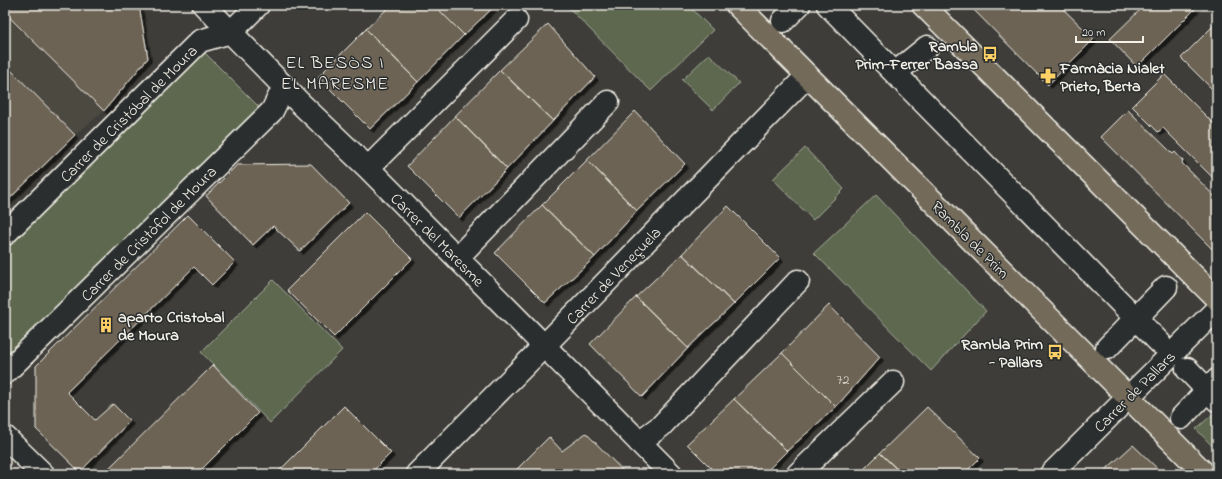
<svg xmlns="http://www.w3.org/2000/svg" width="1222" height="479" font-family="'Indie Flower',sans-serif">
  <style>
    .built { fill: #4c4841 }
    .green { fill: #5d6850; stroke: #a8ac9c }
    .building { fill: #6c6354; stroke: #f4f1e8; filter: url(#shadow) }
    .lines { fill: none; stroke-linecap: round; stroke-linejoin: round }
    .minor-casing { stroke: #f4f1e8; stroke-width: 25 }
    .major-casing { stroke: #f4f1e8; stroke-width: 25 }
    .minor { stroke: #2a2d2e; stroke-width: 22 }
    .major { stroke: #736b5a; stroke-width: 22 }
    .labels { text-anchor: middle; stroke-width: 3; stroke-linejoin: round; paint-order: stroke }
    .number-label { font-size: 14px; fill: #d2cec3 }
    .poi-label { font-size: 16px; font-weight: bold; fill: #f4f1e8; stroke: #2a2d2e; text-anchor: end }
    .street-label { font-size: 16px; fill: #f4f1e8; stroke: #2a2d2e }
    .quarter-label { font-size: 18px; letter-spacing: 1px; fill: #f4f1e8; stroke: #2a2d2e }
  </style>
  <defs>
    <filter id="shadow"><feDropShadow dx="3.5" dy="3.5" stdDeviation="0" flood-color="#0009"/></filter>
  </defs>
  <rect width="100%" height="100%" fill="#3e3d39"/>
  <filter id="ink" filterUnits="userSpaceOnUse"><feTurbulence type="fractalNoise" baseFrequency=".025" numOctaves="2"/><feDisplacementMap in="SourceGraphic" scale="8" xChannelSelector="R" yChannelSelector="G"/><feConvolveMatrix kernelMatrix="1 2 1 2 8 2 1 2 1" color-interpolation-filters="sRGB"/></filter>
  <g filter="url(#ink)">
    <path class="built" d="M 5,5 L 139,5 L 148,58 L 104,111 L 75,135 L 5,203 Z"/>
    <path class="green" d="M 566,5 L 688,5 L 713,30 L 651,91 Z
      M 202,50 L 261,109 L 5,366 L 5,243 Z
      M 709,54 L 739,83 L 713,110 L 682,80 Z
      M 805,148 L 844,189 L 813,220 L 773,179 Z
      M 876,195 L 986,311 L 931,371 L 814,253 Z
      M 273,280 L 342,350 L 270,423 L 201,352 Z
      M 1213,414 L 1217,418 L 1217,451 L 1196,429 Z"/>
    <path class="building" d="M 5,5 L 139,5 L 148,58 L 104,111 L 5,13 Z
      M 391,5 L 434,5 L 464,35 L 418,82 L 366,29 Z
      M 434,5 L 496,5 L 464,35 Z
      M 969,5 L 1059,5 L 1094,39 L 1048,85 Z
      M 1145,5 L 1199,5 L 1137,67 L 1110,39 Z
      M 1217,22 L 1217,94 L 1181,58 Z
      M 548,24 L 595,77 L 553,121 L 500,70 Z
      M 366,29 L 418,82 L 370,129 L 318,77 Z
      M 5,64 L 75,135 L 5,203 Z
      M 500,70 L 553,121 L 507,169 L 455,116 Z
      M 1164,74 L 1217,127 L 1217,182 L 1163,128 L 1158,132 L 1132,106 Z
      M 1128,110 L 1173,154 L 1175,152 L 1183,161 L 1182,163 L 1217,199 L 1217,254 L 1101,137 Z
      M 635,111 L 685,164 L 637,211 L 587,160 Z
      M 455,116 L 507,169 L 459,218 L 407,166 Z
      M 587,160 L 637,211 L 595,257 L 542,205 Z
      M 311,164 L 349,203 L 300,251 L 273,226 L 253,245 L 206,196 L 237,165 Z
      M 542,205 L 595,257 L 545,303 L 495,253 Z
      M 728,206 L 780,258 L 734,304 L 682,254 Z
      M 365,212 L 412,259 L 334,337 L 287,290 Z
      M 188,215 L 235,262 L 212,285 L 194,267 L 67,392 L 95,420 L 113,404 L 130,421 L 80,472 L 36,429 L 36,366 Z
      M 682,254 L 734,304 L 688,348 L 636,297 Z
      M 636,297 L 688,348 L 642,397 L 590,344 Z
      M 829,305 L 880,357 L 836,407 L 782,353 Z
      M 782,353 L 836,407 L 787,451 L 734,399 Z
      M 213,365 L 258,413 L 197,474 L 103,474 Z
      M 734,399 L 787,451 L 764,474 L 717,474 L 687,444 Z
      M 344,406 L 391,453 L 370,474 L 276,474 Z
      M 927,407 L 980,458 L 964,474 L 902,474 L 880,453 Z
      M 586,433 L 626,474 L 512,474 L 549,437 L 562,451 Z
      M 1133,445 L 1163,474 L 1101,474 Z
      M 880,453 L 902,474 L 859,474 Z"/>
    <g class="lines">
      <defs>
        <path id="minor" d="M 204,5 L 298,101 L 368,168 L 671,474
          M 828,5 L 1160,343
          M 783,21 L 799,5
          M 895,73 L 927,47
          M 368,168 L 516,20
          M 5,234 L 200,41 L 231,32 L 258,5
          M 457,258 L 608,102
          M 1107,348 L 1166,287
          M 1187,369 L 1217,400
          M 5,373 L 272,111 L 284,87
          M 1181,418 L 1217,380
          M 5,437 L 43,474
          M 639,442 L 661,426 L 798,281
          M 417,474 L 544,346 L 807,76
          M 798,474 L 893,382
          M 1051,474 L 1217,309"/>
        <path id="major" d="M 737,5 L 1205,474
          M 923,5 L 1217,299"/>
      </defs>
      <use href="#minor" class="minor-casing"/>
      <use href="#major" class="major-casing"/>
      <use href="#minor" class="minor"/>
      <use href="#major" class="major"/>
    </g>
  </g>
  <defs>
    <symbol id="bus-bare" viewBox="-9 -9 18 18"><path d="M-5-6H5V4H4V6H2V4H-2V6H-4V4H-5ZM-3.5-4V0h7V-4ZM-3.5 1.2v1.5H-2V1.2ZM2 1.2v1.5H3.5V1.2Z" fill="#ffd166" stroke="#2a2d2e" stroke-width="2.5" paint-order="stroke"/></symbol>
    <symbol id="pharmacy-bare" viewBox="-9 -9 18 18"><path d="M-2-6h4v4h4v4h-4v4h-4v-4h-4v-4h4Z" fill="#ffd166" stroke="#2a2d2e" stroke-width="2.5" paint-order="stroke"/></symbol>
    <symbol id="building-bare" viewBox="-9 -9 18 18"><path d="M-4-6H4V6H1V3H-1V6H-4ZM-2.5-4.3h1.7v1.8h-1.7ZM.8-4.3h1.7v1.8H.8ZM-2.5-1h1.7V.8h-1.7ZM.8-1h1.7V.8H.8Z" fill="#ffd166" stroke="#2a2d2e" stroke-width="2.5" paint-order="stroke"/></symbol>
  </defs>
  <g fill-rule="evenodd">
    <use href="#bus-bare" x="979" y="43" width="22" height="22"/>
    <use href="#pharmacy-bare" x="1037" y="65" width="22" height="22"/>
    <use href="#building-bare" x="95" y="314" width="22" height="22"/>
    <use href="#bus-bare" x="1044" y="341" width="22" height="22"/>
  </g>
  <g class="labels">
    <g class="number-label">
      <text x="843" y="384">72</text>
    </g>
    <g class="poi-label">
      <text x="978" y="51">Rambla<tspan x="978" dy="18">Prim-Ferrer Bassa</tspan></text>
      <text x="1060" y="73" text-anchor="start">Farmàcia Nialet<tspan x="1060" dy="18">Prieto, Berta</tspan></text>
      <text x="118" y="322" text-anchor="start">aparto Cristobal<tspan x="118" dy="18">de Moura</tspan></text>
      <text x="1043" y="349">Rambla Prim<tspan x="1043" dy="18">- Pallars</tspan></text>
    </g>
    <g class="street-label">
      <text transform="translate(128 113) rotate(-45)" y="6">Carrer de Cristóbal de Moura</text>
      <text transform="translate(148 233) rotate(-45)" y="6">Carrer de Cristòfol de Moura</text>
      <text transform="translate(438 239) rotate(45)" y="6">Carrer del Maresme</text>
      <text transform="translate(971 239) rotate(45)" y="6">Rambla de Prim</text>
      <text transform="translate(613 275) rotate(-46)" y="6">Carrer de Veneçuela</text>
      <text transform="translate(1134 391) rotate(-45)" y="6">Carrer de Pallars</text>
    </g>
    <g class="quarter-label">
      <text x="335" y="68">EL BESÒS I<tspan x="335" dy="21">EL MARESME</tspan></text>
    </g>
  </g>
  <rect width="1222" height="479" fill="none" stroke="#2a2d2e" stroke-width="20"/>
  <rect x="10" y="10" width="1202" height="459" fill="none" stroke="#f4f1e8" stroke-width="1.5" filter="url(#ink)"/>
  <path d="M1076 36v6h67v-6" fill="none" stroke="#f4f1e8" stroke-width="2"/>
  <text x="1082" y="36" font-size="12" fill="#f4f1e8" stroke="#2a2d2e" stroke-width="3" paint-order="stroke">20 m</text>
</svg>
